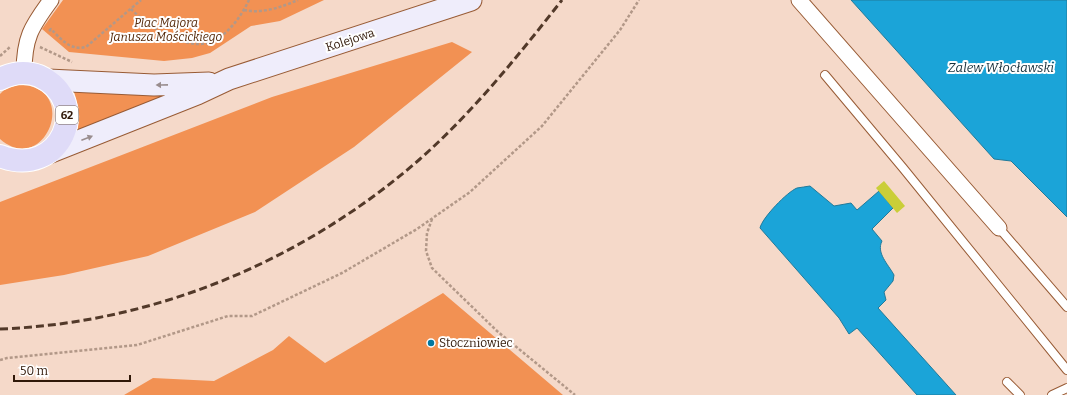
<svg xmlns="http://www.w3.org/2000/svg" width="1067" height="395" font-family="Bitter,serif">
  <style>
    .green { fill: #f29153 }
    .water { fill: #1ba4d8; stroke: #217a9a }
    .building { fill: #cace38 }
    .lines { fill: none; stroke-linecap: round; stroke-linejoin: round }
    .service-casing { stroke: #985b35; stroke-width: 10 }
    .minor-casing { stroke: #985b35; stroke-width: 17 }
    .secondary-casing { stroke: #985b35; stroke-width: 23 }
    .primary-casing { stroke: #fff; stroke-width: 24 }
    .path { stroke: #b29888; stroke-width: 2.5; stroke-dasharray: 3 2; stroke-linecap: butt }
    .service { stroke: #fff; stroke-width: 8 }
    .minor { stroke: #fff; stroke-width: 15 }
    .secondary { stroke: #efedfb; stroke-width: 21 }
    .primary { stroke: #dfdbf8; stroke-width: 22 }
    .rail { stroke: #523929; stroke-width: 3; stroke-dasharray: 8 4; stroke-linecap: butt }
    .oneway { fill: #998d8e }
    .poi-dot { fill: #0077a0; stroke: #fff; stroke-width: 1.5 }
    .labels { text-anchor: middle; stroke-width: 4; stroke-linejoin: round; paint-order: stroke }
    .shield { fill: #fff; stroke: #6e5d52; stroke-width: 1 }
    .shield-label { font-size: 11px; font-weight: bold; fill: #301808 }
    .park-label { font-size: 12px; font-style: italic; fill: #542808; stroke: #fff }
    .street-label { font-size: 12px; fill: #301808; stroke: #fff }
    .poi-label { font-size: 12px; fill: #301808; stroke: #fff; text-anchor: start }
    .water-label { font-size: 13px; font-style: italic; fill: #17303c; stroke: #fff }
  </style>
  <rect width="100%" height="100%" fill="#f5d9c9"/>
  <path class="green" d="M 63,0 L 324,0 L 280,21 L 251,26 L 210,53 L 192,58 L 164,61 L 69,52 L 42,29 Z
    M 452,42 L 472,52 L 354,147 L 255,212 L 148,256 L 64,275 L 0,285 L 0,202 L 272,97 Z
    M 17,85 C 82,83 46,179 0,139 L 0,94 L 4,90 Z
    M 74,91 L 139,95 L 173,94 L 78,131 L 78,107 Z
    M 443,293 L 563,395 L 124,395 L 153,378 L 214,381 L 273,350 L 289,336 L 325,363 Z"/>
  <path class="water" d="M 851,0 L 1067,0 L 1067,217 L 1011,161 L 994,159 Z
    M 810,186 L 834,206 L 851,203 L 857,210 L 879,191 L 893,208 L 872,229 L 882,241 C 876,253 888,264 894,275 L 893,281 L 884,292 L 886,300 L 878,308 L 956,395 L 917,395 L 857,328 L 849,334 L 839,318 L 760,228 C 762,218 787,192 797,188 C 801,187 806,187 810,186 Z"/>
  <path class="building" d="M 884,181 L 905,206 L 897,213 L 876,188 Z"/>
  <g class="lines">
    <defs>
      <path id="service" d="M 825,75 L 903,168 L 1067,370
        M 999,228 L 1067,307
        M 1007,382 L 1020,395
        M 1052,395 L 1067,388"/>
      <path id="minor" d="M 799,0 L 999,228
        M 24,73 C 24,38 31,27 51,0"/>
      <path id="secondary" d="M 48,80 L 154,85 L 209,83
        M 51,152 L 197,94 L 229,79 L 471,0"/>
      <path id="primary" d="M 0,79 C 12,73 26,71 39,76 C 94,101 61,180 0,156"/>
    </defs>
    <use href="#service" class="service-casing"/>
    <use href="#minor" class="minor-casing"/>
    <use href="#secondary" class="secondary-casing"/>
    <use href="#primary" class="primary-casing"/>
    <path class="path" d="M 131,9 C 148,26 182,49 207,43 C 226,38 241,17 249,0
      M 244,10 C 262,14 282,7 298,0
      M 49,31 L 51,29 C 61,39 70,51 86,47 L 141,0
      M 40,47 L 72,62
      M 0,56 L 10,47
      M 432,219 L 427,233 L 426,251 L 432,268 L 497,331 L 575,395
      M 0,360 L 7,358 L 137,345 L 228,316 L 252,316 L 342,273 L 417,229 L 470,192 L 542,126 L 620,30 L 639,0"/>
    <use href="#service" class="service"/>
    <use href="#minor" class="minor"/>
    <use href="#secondary" class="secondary"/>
    <use href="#primary" class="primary"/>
    <path class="rail" d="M 0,329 C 155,323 303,261 420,159 C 473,112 518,56 562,0"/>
  </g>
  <defs><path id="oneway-solid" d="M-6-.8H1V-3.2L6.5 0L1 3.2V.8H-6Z"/></defs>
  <g class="oneway">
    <use href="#oneway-solid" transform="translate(162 85) rotate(179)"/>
    <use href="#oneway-solid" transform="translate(87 138) rotate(-21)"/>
  </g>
  <circle class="poi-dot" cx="431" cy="343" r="4"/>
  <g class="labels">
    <rect class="shield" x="56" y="106" width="22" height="18" rx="3"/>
    <g class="shield-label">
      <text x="67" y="119">62</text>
    </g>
    <g class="park-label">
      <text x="166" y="27">Plac Majora<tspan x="166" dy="14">Janusza Mościckiego</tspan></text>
    </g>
    <g class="street-label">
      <text transform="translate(350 40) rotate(-18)" y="4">Kolejowa</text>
    </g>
    <g class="poi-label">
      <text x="439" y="347">Stoczniowiec</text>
    </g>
    <g class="water-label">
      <text x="1001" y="72">Zalew Włocławski</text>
    </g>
  </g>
  <path d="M14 375v6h116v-6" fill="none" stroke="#301808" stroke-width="2"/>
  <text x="20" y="375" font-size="12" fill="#301808" stroke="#ffffff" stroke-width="3" paint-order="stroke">50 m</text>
</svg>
